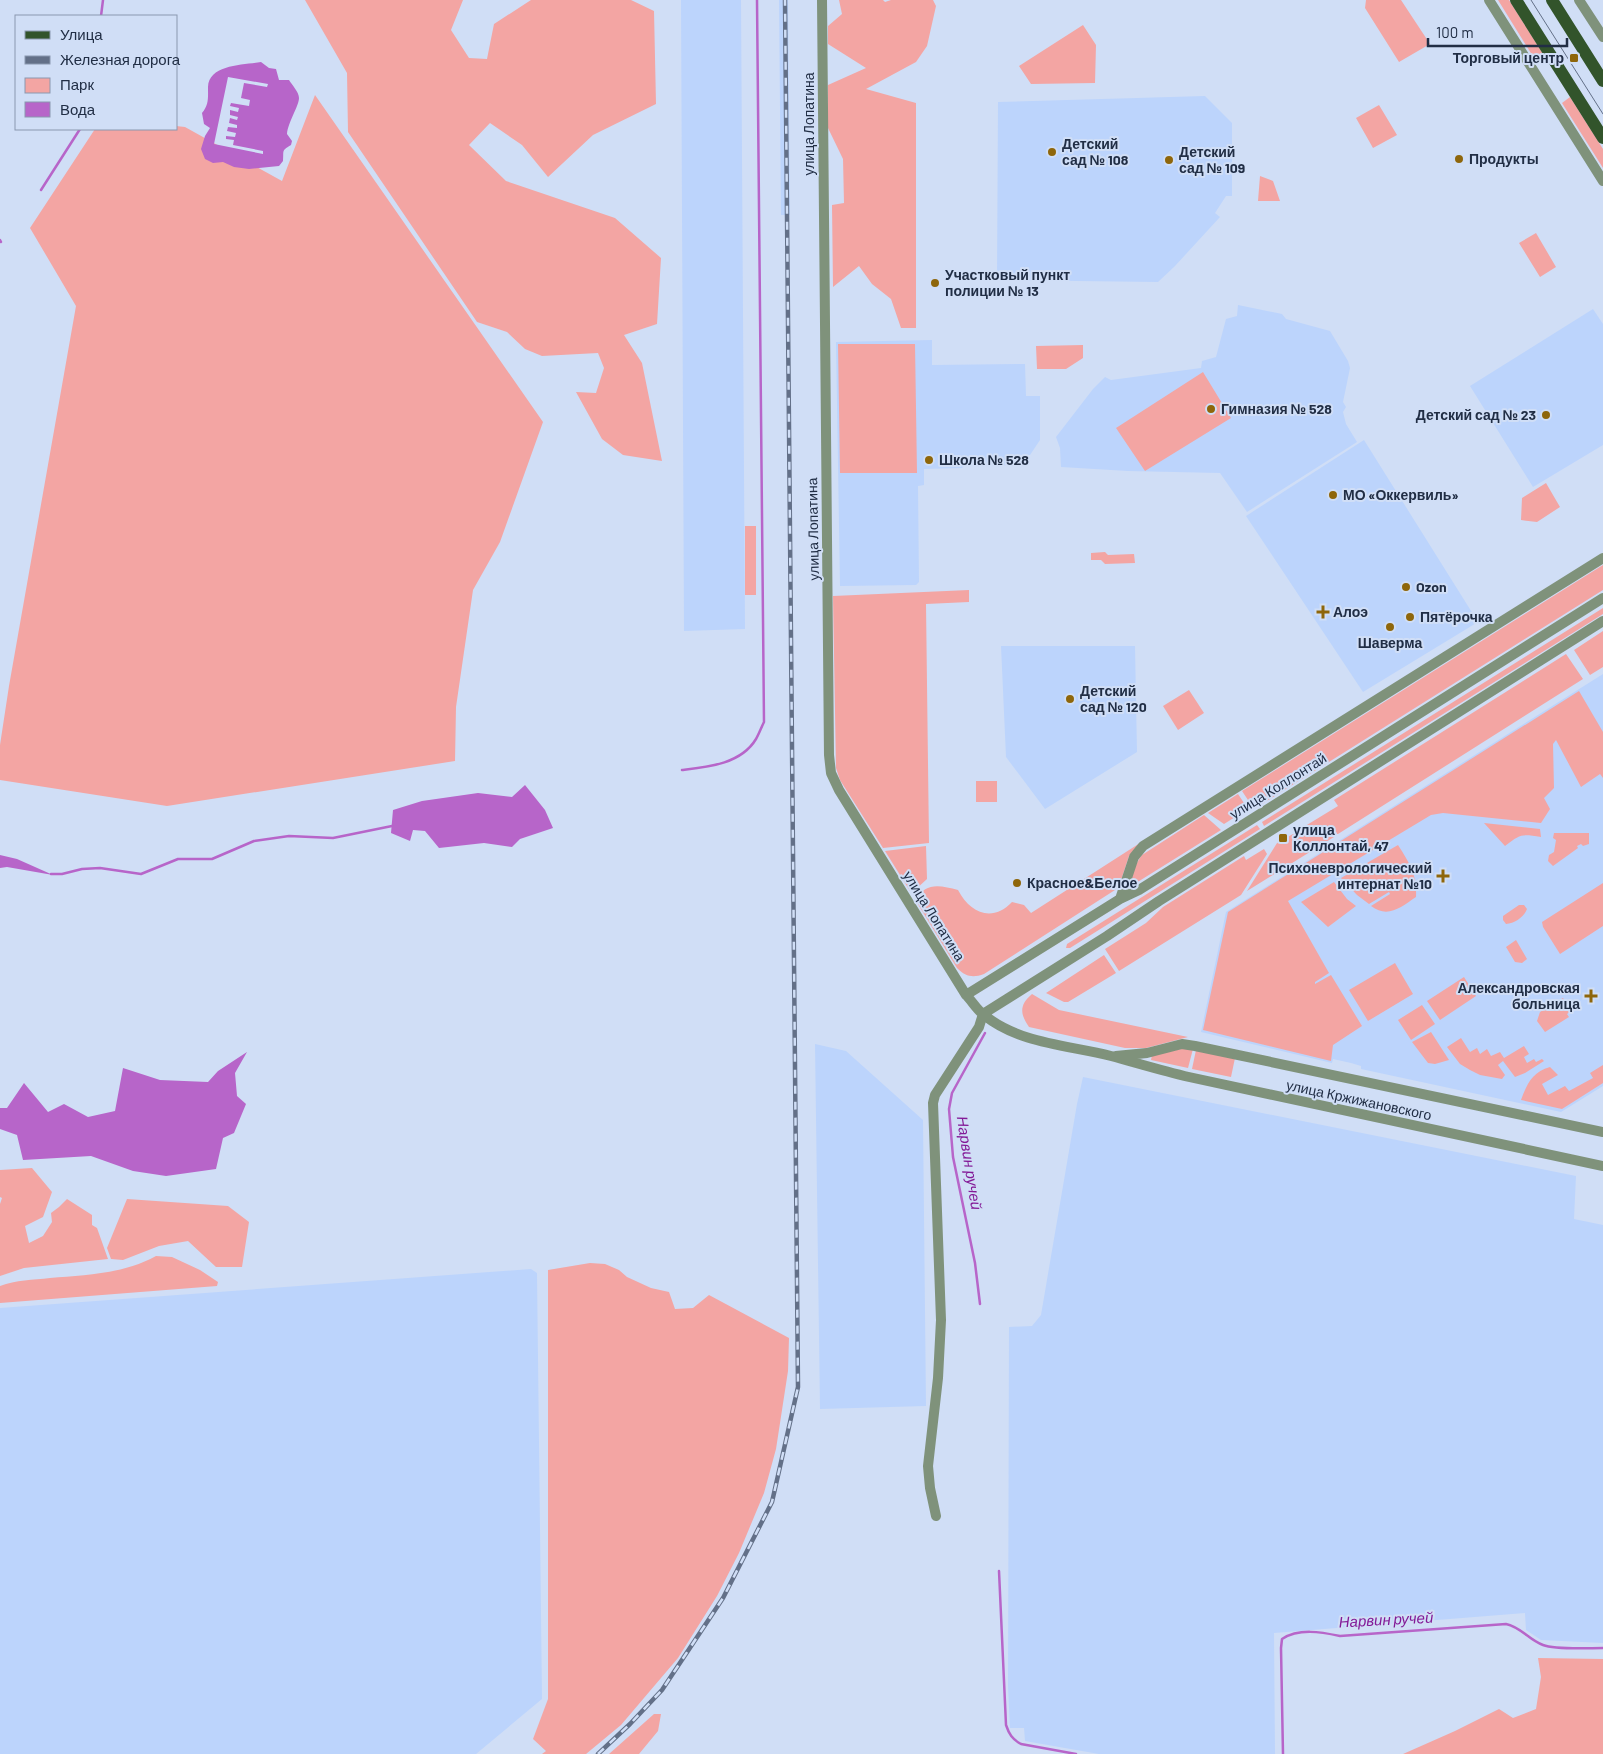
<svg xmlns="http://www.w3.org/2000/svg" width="1603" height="1754" font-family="Barlow,sans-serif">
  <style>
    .built { fill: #bcd4fc }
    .green { fill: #f3a5a3 }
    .water { fill: #b765c9; fill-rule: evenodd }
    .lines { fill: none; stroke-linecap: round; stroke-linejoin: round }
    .stream { stroke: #b765c9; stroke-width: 2.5 }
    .minor { stroke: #7f927b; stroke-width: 10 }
    .major { stroke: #32542b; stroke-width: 12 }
    .tram { stroke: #637088; stroke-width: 1 }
    .rail-casing { stroke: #637088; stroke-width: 4.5 }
    .rail { stroke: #d0def6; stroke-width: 2.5; stroke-dasharray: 8; stroke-linecap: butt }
    .poi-dot { fill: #8e660b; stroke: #d0def6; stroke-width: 2 }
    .labels { text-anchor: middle; stroke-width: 4; stroke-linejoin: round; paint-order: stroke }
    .poi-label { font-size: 14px; font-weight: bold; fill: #212e45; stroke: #d0def6; text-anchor: start }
    .street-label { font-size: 14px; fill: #212e45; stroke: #d0def6 }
    .water-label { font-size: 15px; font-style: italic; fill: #831a97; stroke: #d0def6 }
  </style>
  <rect width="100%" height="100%" fill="#d0def6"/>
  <path class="built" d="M 681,0 L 741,0 L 745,629 L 684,631 Z
    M 779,0 L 788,0 L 790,215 L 781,215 Z
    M 1205,96 L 1232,123 L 1232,196 L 1226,196 L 1215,213 L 1220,217 L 1175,266 L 1158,282 L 997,280 L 998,102 Z
    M 1238,305 L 1282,314 L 1286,319 L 1330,331 L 1348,361 L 1350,368 L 1343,402 L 1346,407 L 1343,412 L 1346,424 L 1357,442 L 1247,512 L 1220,473 L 1128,471 L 1061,467 L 1060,448 L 1056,437 L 1093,389 L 1105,377 L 1111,380 L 1201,368 L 1202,361 L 1216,357 L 1226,319 L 1237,316 Z
    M 1593,309 L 1603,324 L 1603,445 L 1533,487 L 1470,386 Z
    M 932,340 L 932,365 L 1025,364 L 1026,396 L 1040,396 L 1040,440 L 1030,455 L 1020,455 L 1021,465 L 964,466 L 962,468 L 924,469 L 924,485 L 918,486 L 919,582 L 916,585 L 840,586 L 836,342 Z
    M 1364,440 L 1478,622 L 1363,692 L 1246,516 Z
    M 1001,646 L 1135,646 L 1137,752 L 1045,809 L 1006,757 Z
    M 1603,674 L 1603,1086 L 1561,1112 L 1361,1069 L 1361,1066 L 1351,1063 L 1333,1059 L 1332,1063 L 1201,1032 L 1226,912 Z
    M 815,1044 L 846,1051 L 923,1120 L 926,1406 L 820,1409 Z
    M 1083,1077 L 1576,1176 L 1574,1219 L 1603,1225 L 1603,1643 L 1541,1640 L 1526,1630 L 1525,1613 L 1274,1633 L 1275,1754 L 1099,1754 L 1025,1741 L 1024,1728 L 1010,1728 L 1008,1686 L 1009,1327 L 1032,1326 L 1041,1315 L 1077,1104 Z
    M 531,1269 L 537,1273 L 542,1699 L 476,1754 L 0,1754 L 0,1308 Z"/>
  <path class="green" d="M 305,0 L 463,0 L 451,30 L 469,58 L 487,59 L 494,24 L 531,0 L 631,0 L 654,11 L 656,104 L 593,135 L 548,177 L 522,145 L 490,123 L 469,145 L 506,181 L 615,218 L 661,258 L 657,324 L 624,335 L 642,363 L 662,461 L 623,455 L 602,439 L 576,392 L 596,393 L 604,368 L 598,353 L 542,356 L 525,349 L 507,332 L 477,322 L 348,132 L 347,73 Z
    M 839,0 L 883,0 L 885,2 L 891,0 L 933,0 L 936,6 L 927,46 L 916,62 L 866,89 L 916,103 L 916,328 L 901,328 L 891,299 L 872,284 L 859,266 L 833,287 L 832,205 L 844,203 L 843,159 L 828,128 L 828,85 L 866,68 L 828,44 L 828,26 L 842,14 Z
    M 1366,0 L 1401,0 L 1430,44 L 1399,62 L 1365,8 Z
    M 1498,0 L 1509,0 L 1545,57 L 1537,63 Z
    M 1083,25 L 1096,45 L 1095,83 L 1031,84 L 1019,66 Z
    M 315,95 L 543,422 L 500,542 L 473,590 L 456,707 L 455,761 L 167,806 L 0,780 L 0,745 L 9,686 L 76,306 L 30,228 L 95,129 L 176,129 L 176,126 L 185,127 L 282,181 Z
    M 1570,97 L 1603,149 L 1603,168 L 1562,103 Z
    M 1379,105 L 1397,135 L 1373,148 L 1356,118 Z
    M 1260,176 L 1273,181 L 1280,201 L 1258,201 Z
    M 1536,233 L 1556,267 L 1540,277 L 1519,243 Z
    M 838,344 L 915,344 L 917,473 L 840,473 Z
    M 1083,345 L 1083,358 L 1066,369 L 1037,369 L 1036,346 Z
    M 1203,372 L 1231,418 L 1145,471 L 1116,428 Z
    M 1546,483 L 1560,507 L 1537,522 L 1521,520 L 1522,498 Z
    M 745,526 L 756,526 L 756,595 L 745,595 Z
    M 1105,552 L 1108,555 L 1134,554 L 1135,563 L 1105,564 L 1101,560 L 1091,560 L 1091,553 Z
    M 1603,565 L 1603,590 L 1254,809 L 1242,791 Z
    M 969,590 L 969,602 L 926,604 L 929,843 L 883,848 L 840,780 L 836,768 L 833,596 Z
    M 1603,608 L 1603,614 L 1264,826 L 1262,822 Z
    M 1603,631 L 1603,667 L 1590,675 L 1574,650 Z
    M 1566,654 L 1583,679 L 1338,834 L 1297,831 L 1338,806 L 1334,800 Z
    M 1189,690 L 1204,713 L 1178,730 L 1163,706 Z
    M 1579,691 L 1603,732 L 1603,778 L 1600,774 L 1581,787 L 1556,740 L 1553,744 L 1554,788 L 1544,798 L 1550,809 L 1541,823 L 1443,813 L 1431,815 L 1288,901 L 1329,973 L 1315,982 L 1315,984 L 1331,975 L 1362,1026 L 1333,1045 L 1331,1061 L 1203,1030 L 1228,912 Z
    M 976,781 L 997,781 L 997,802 L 976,802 Z
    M 1238,794 L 1248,809 L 1224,824 L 1208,813 Z
    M 1204,815 L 1221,830 L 1136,883 L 1132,883 C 1131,874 1136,863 1142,855 Z
    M 1484,823 L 1540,829 L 1541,837 C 1521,834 1521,834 1505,846 Z
    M 1257,825 L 1260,829 L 1070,948 L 1066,948 L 1067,944 Z
    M 1554,833 L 1589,833 L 1589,844 L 1583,846 L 1581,844 L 1577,846 L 1578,848 L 1553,866 L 1548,861 L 1549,855 L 1554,852 L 1556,840 L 1553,838 Z
    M 1293,834 L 1334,837 L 1247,891 L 1277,843 Z
    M 1140,843 L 1129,856 L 1120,883 L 1115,890 L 984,974 C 973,978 966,977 957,968 L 916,901 C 925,881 941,886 958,890 C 970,913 992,923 1012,902 L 1024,905 L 1031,913 Z
    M 1398,845 C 1410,864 1417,874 1416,897 C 1401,907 1388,919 1371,906 L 1390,894 L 1389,892 L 1369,904 L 1357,895 L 1341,878 Z
    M 926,846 L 927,879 L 915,890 L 910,891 L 885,851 Z
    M 1264,849 L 1267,854 L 1241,895 L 1119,971 L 1105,949 L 1146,923 L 1163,907 L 1244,856 L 1246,860 Z
    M 1334,882 L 1347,899 L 1356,906 L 1328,927 L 1301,902 Z
    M 1603,883 L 1603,926 L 1560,954 L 1543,927 L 1542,922 Z
    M 1519,905 L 1524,905 L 1527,909 C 1524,917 1515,923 1506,924 L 1503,920 L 1503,916 Z
    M 1516,940 L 1527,959 L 1522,963 L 1515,962 L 1506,947 Z
    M 1104,955 L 1116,973 L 1068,1002 L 1064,1002 L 1046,993 Z
    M 1395,963 L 1413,994 L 1368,1021 L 1349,990 Z
    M 1464,977 L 1476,996 L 1440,1020 L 1427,1001 Z
    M 1032,994 L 1059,1010 L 1188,1037 L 1146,1048 L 1125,1048 L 1029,1027 C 1020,1014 1019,1005 1032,994 Z
    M 1563,998 L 1571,1011 L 1567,1014 L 1569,1017 L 1545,1032 L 1537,1021 L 1540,1012 Z
    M 1422,1005 L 1435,1024 L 1411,1040 L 1398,1020 Z
    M 1431,1032 L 1449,1060 L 1435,1064 L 1428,1063 L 1412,1042 Z
    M 1461,1038 L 1470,1052 L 1477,1048 L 1480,1054 L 1487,1049 L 1491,1056 L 1500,1052 L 1504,1058 L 1524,1046 L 1529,1054 L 1524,1057 L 1527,1063 L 1534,1059 L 1536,1062 L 1542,1059 L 1544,1061 L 1525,1073 L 1515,1077 L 1503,1061 L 1498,1065 L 1505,1075 L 1502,1079 L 1480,1075 L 1470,1070 L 1460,1064 L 1447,1047 Z
    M 1186,1048 L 1193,1049 L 1188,1068 L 1151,1060 L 1152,1055 Z
    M 1196,1050 L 1235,1058 L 1231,1077 L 1192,1069 Z
    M 1603,1065 L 1603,1083 L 1562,1109 L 1521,1100 C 1527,1084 1532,1072 1550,1067 L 1558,1075 L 1542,1084 L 1548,1095 L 1565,1086 L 1569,1091 L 1593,1078 L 1590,1073 Z
    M 32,1168 L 52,1192 L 43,1217 L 25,1226 L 29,1243 L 43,1236 L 52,1222 L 51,1213 L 59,1207 L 67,1199 L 92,1215 L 92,1225 L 97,1228 L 108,1259 L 24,1268 L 0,1276 L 0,1204 L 2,1198 L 0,1197 L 0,1170 Z
    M 127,1199 L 228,1206 L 249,1222 L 242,1267 L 216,1267 L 188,1241 L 159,1246 L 123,1260 L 111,1259 L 107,1248 Z
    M 156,1256 L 172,1257 L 200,1270 L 218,1282 L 217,1286 L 0,1303 L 0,1286 C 16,1280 33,1280 50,1278 C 85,1275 124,1274 156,1256 Z
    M 590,1263 L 605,1264 L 619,1270 L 627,1277 L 651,1288 L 669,1292 L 675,1309 L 693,1308 L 709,1295 L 789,1338 L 788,1371 L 776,1449 L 764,1493 L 739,1553 L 717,1596 L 678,1658 L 621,1725 L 586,1754 L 542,1754 L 546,1751 L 533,1739 L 548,1699 L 548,1270 Z
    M 1538,1658 L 1603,1659 L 1603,1754 L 1403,1754 L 1455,1731 L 1499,1709 L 1513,1718 L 1536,1709 L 1541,1677 Z
    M 654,1714 L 661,1714 L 658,1731 L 639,1754 L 609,1754 Z"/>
  <path class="water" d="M 261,62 L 269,68 L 276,69 L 279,80 L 289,80 C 292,85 299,92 299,98 C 299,106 288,122 287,134 L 292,141 L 291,145 C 281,151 284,150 283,161 L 279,166 L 249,169 L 234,167 L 223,162 L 213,163 L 205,159 L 201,149 L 205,136 L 210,128 L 204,124 L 202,113 C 209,105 208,98 208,87 C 209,64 244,65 261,62 ZM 228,77 L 268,84 L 267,87 L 244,83 L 241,98 L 250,100 L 249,106 L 231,103 L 230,106 L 239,108 L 238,112 L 230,110 L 230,115 L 238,117 L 237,120 L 230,118 L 229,123 L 237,125 L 237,128 L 228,127 L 227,131 L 236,133 L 235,137 L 226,136 L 226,139 L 234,140 L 233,145 L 263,151 L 263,154 L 214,144 Z
    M 525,785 L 545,810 L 553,828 L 520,839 L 512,847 L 484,843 L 439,848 L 425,831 L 413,830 L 410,841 L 391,833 L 393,810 L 422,801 L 478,793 L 512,797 Z
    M 0,855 L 17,859 L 53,875 L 7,867 L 0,868 Z
    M 247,1052 L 235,1073 L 237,1096 L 246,1104 L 234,1133 L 223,1138 L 216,1169 L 166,1176 L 133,1171 L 91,1156 L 23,1160 L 17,1135 L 0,1129 L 0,1108 L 7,1108 L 24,1083 L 48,1112 L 64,1104 L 88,1117 L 115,1111 L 123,1068 L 160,1080 L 208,1082 L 218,1071 Z"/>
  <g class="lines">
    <path class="stream" d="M 101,16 L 103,0
      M 41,190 L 80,129
      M 0,240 L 1,242
      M 682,770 C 708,767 741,764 756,739 C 759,734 761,728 764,722 L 757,0
      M 51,874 L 62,874 L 82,869 L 100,868 L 141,874 L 178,859 L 212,859 L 254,841 L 289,836 L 333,838 L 392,826
      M 980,1304 L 975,1263 L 953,1157 L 949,1109 L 952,1093 L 985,1033
      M 999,1571 L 1006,1725 C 1009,1734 1012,1739 1021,1744 L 1076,1754
      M 1283,1754 L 1281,1648 L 1282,1639 C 1299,1628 1321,1632 1340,1636 L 1506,1624 C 1521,1627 1529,1640 1543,1645 C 1556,1650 1588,1648 1603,1648"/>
    <path class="minor" d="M 822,0 L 829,755 L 831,773 L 839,790 L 966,995 C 972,1001 977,1010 984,1015 C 1020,1044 1068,1045 1111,1056 C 1137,1063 1163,1071 1189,1077 L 1603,1166
      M 1489,0 L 1603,181
      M 1579,0 L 1603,37
      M 1120,899 L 1134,857 L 1143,846 L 1603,558
      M 966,995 L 1120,899 L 1139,890 L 1603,598
      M 983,1014 L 1107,936 L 1159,901 L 1603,621
      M 1116,1056 L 1147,1053 L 1182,1044 L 1195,1046 L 1603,1132
      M 936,1516 L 930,1488 L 928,1466 L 938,1378 L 941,1320 L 933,1103 L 935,1095 L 979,1027 L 983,1014"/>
    <path class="major" d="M 1516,0 L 1603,138
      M 1552,0 L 1603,81"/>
    <path class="tram" d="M 1531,0 L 1603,114"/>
    <defs>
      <path id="rail" d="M 598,1754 L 630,1724 L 662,1690 L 723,1598 L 772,1502 L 798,1387 L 785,0"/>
    </defs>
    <use href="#rail" class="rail-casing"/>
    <use href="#rail" class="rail"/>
  </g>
  <g class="poi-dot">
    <rect x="1569" y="53" width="10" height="10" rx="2.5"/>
    <circle cx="1052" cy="152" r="5"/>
    <circle cx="1459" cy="159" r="5"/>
    <circle cx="1169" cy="160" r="5"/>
    <circle cx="935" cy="283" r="5"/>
    <circle cx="1211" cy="409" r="5"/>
    <circle cx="1546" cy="415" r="5"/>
    <circle cx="929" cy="460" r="5"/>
    <circle cx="1333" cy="495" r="5"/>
    <circle cx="1406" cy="587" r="5"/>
    <path d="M1320.5 604.5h5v5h5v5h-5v5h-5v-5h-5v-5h5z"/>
    <circle cx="1410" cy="617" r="5"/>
    <circle cx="1390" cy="627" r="5"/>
    <circle cx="1070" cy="699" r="5"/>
    <rect x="1278" y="833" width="10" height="10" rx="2.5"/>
    <path d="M1440.5 868.5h5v5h5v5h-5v5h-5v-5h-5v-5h5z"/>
    <circle cx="1017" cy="883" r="5"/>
    <path d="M1588.5 988.5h5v5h5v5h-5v5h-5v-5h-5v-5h5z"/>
  </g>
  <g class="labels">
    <g class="poi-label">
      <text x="1564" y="63" text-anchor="end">Торговый центр</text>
      <text x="1062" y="149">Детский<tspan x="1062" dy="16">сад № 108</tspan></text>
      <text x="1179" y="157">Детский<tspan x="1179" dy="16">сад № 109</tspan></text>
      <text x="1469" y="164">Продукты</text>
      <text x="945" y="280">Участковый пункт<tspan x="945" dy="16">полиции № 13</tspan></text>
      <text x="1221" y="414">Гимназия № 528</text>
      <text x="1536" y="420" text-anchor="end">Детский сад № 23</text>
      <text x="939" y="465">Школа № 528</text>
      <text x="1343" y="500">МО «Оккервиль»</text>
      <text x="1416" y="592">Ozon</text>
      <text x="1333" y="617">Алоэ</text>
      <text x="1420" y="622">Пятёрочка</text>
      <text x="1390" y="648" text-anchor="middle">Шаверма</text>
      <text x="1080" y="696">Детский<tspan x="1080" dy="16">сад № 120</tspan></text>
      <text x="1293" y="835">улица<tspan x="1293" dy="16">Коллонтай, 47</tspan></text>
      <text x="1432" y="873" text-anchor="end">Психоневрологический<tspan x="1432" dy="16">интернат №10</tspan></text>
      <text x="1027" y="888">Красное&amp;Белое</text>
      <text x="1580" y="993" text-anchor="end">Александровская<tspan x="1580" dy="16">больница</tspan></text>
    </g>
    <g class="street-label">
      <text transform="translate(809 124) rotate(-90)" y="5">улица Лопатина</text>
      <text transform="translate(813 529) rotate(-91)" y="5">улица Лопатина</text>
      <text transform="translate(1278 786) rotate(-32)" y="5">улица Коллонтай</text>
      <text transform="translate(934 916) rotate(58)" y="5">улица Лопатина</text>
      <text transform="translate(1359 1100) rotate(12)" y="5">улица Кржижановского</text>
    </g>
    <g class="water-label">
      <text transform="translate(969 1163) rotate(81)" y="5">Нарвин ручей</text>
      <text transform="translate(1386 1620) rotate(-3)" y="5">Нарвин ручей</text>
    </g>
  </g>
  <rect x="15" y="15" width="162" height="115" fill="#d0def6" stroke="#8a98af"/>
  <rect x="25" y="31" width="25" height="8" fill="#32542b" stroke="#8a98af"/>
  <text x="60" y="40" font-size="15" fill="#212e45">Улица</text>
  <rect x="25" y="56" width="25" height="8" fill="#637088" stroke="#8a98af"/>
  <text x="60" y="65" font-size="15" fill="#212e45">Железная дорога</text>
  <rect x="25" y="78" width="25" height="15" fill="#f3a5a3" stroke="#8a98af"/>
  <text x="60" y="90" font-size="15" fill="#212e45">Парк</text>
  <rect x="25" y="102" width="25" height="15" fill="#b765c9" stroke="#8a98af"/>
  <text x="60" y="115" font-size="15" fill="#212e45">Вода</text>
  <path d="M1428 38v8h139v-8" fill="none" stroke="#212e45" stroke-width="2.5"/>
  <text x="1436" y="38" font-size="15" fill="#212e45" stroke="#d0def6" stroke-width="4" paint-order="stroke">100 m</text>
</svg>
